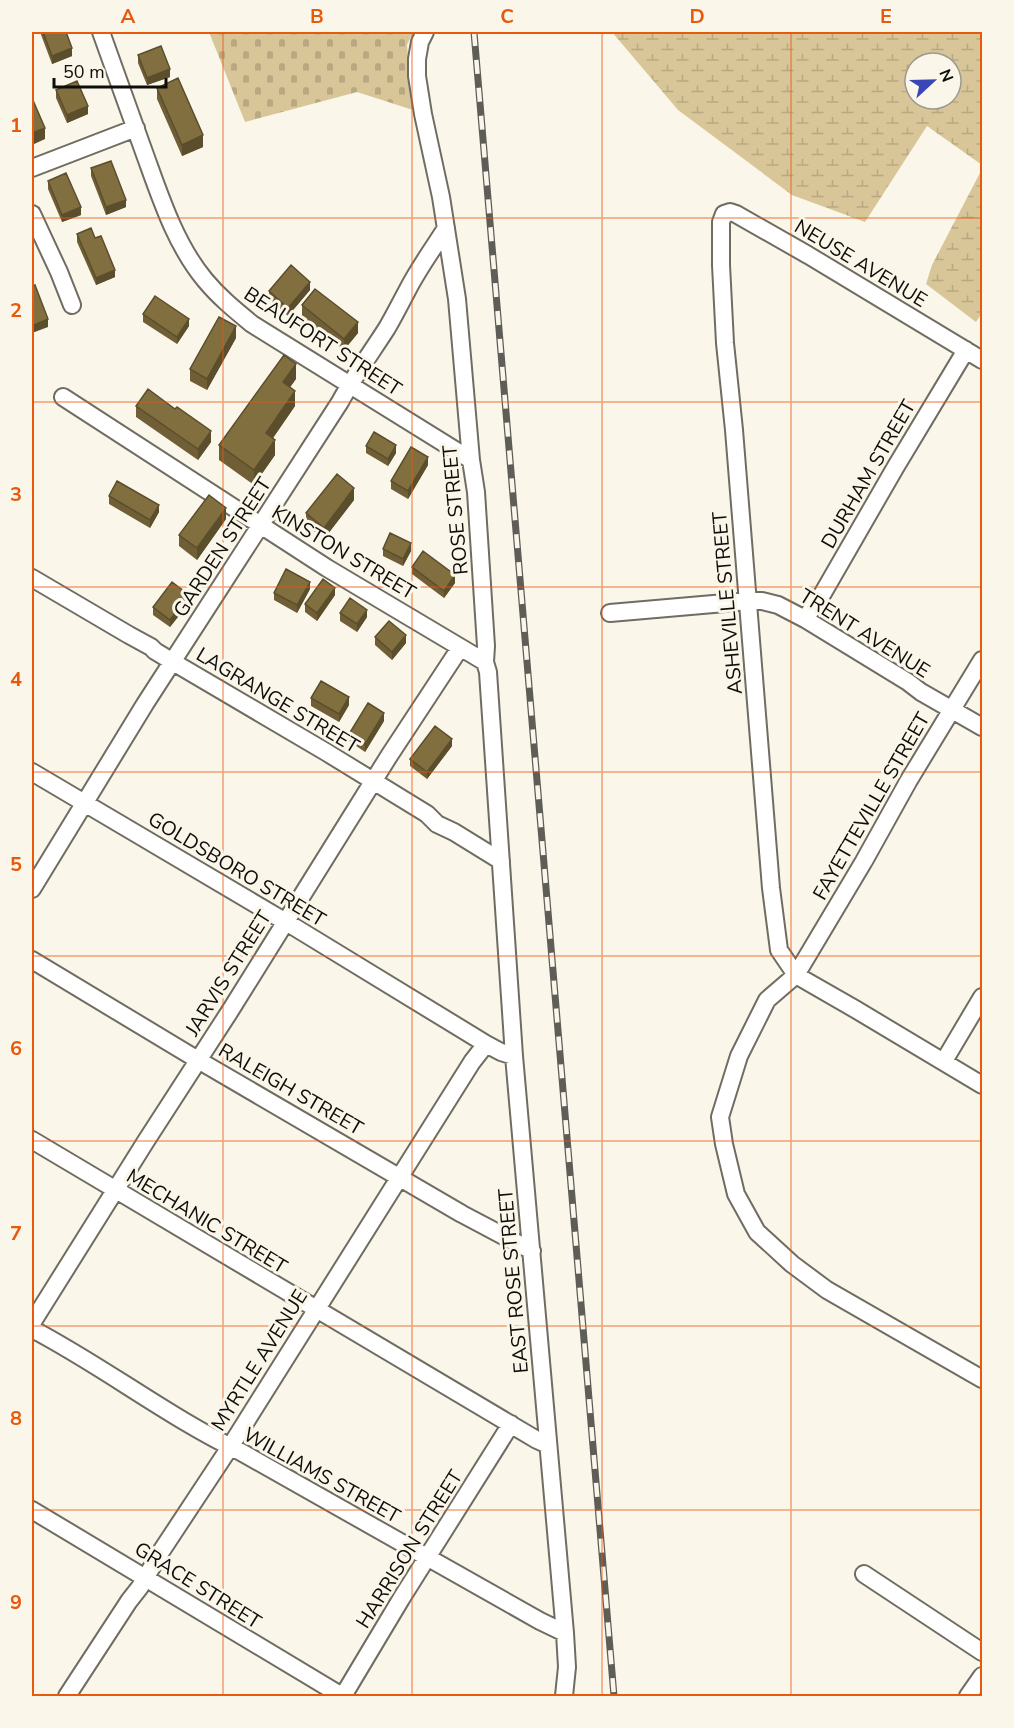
<svg xmlns="http://www.w3.org/2000/svg" width="1014" height="1728" font-family="'Nunito Sans',sans-serif">
  <style>
    .wetland { fill: url(#wetland-marsh); fill-rule: evenodd }
    .cemetery { fill: url(#cemetery-stones) }
    .lines { fill: none; stroke-linecap: round; stroke-linejoin: round }
    .minor-casing { stroke: #706c62; stroke-width: 20 }
    .minor { stroke: #fff; stroke-width: 16 }
    .rail-casing { stroke: #5f5d57; stroke-width: 7 }
    .rail { stroke: #faf6ea; stroke-width: 4.5; stroke-dasharray: 14; stroke-linecap: butt }
    .wall { fill: #705f36 }
    .shaded-wall { fill: #5b4e2c }
    .building { fill: #826f3f; stroke: #5b4e2c; stroke-width: 1.5 }
    .grid { fill: none; stroke: #e8590c; stroke-width: 1.5; stroke-opacity: 0.55 }
    .labels { text-anchor: middle; stroke-width: 6; stroke-linejoin: round; paint-order: stroke }
    .street-label { font-size: 20px; fill: #0f0d0a; stroke: #faf6ea }
    .neatline { fill: none; stroke: #e8590c; stroke-width: 2 }
    .grid-label { font-size: 20px; text-anchor: middle; font-weight: bold; fill: #e8590c }
  </style>
  <defs>
    <pattern id="wetland-marsh" width="20" height="14" patternUnits="userSpaceOnUse" patternTransform="scale(1.5)"><rect width="20" height="14" fill="#d8c699"/><path d="M1 5h8M5 5V1M11 12h8M15 12V8" fill="none" stroke="#b8a982"/></pattern>
    <pattern id="cemetery-stones" width="16" height="16" patternUnits="userSpaceOnUse" patternTransform="scale(1.5)"><rect width="16" height="16" fill="#d8c699"/><path d="M2 7V4a2 2 0 0 1 4 0v3zM10 15v-3a2 2 0 0 1 4 0v3z" fill="#b8a982"/></pattern>
  </defs>
  <rect width="100%" height="100%" fill="#faf6ea"/>
  <path class="wetland" d="M 612,32 L 982,32 L 982,165 L 927,126 L 865,222 L 792,195 L 678,110 ZM 915,63 L 951,63 L 951,99 L 915,99 Z
    M 982,169 L 982,313 L 976,322 L 926,284 L 932,265 Z"/>
  <path class="cemetery" d="M 209,32 L 413,32 L 407,45 L 413,110 L 357,92 L 245,122 Z"/>
  <g class="lines">
    <defs>
      <path id="minor" d="M 101,32 C 115,72 130,112 144,152 C 160,196 175,244 205,280 C 219,297 235,310 252,324 L 471,460
        M 425,32 L 420,42 L 417,59 L 417,76 L 423,114 L 441,197 L 457,299 L 471,460 L 476,492 L 486,646 L 485,662 L 488,672 L 514,1056 L 565,1633 L 567,1667 L 564,1696
        M 32,168 L 136,128
        M 32,214 L 59,272 L 72,305
        M 982,360 L 808,255 L 736,214 L 730,212 L 724,214 L 721,222 L 721,265 L 725,343 L 734,430 L 771,888 L 779,950 L 796,975 L 801,978 L 855,1009 L 982,1085
        M 63,397 L 327,568 L 485,662
        M 32,578 L 129,635 L 151,647 L 155,651 L 173,662 L 326,752 L 427,814 L 437,824 L 454,832 L 501,861
        M 610,613 L 748,601 L 762,601 L 778,605 L 805,619 L 908,682 L 921,692 L 982,727
        M 805,619 L 823,593 L 895,468 L 966,350
        M 982,660 L 909,780 L 864,861 L 796,975 L 767,1000 L 739,1056 L 720,1117 L 724,1144 L 736,1194 L 757,1232 L 792,1264 L 827,1290 L 982,1379
        M 32,772 L 296,928 L 486,1044 L 501,1052 L 514,1056
        M 32,889 L 145,704 L 340,402 C 354,376 371,353 387,328 C 394,316 400,304 407,291 C 418,269 433,249 446,228
        M 32,960 L 198,1060 L 462,1214 L 532,1251
        M 944,1061 L 982,997
        M 32,1140 L 537,1440 L 548,1445
        M 32,1323 L 146,1141 L 230,1011 L 389,756 L 458,651 L 458,646
        M 32,1329 C 103,1366 168,1417 241,1452 L 540,1621 L 565,1633
        M 32,1510 L 342,1696
        M 864,1574 L 982,1652
        M 67,1696 L 129,1601 L 140,1587 L 162,1550 L 230,1447 L 472,1062 L 486,1044
        M 343,1696 L 401,1599 L 511,1424
        M 968,1696 L 982,1676"/>
    </defs>
    <use href="#minor" class="minor-casing"/>
    <use href="#minor" class="minor"/>
    <defs>
      <path id="rail" d="M 474,32 L 614,1696"/>
    </defs>
    <use href="#rail" class="rail-casing"/>
    <use href="#rail" class="rail"/>
  </g>
  <path class="wall" d="M 40,32 L 66,32 L 72,56 L 52,64 Z
    M 138,55 L 170,77 L 147,85 L 138,63 Z
    M 157,88 L 203,147 L 182,156 L 157,99 Z
    M 56,90 L 88,114 L 67,123 L 56,98 Z
    M 91,168 L 126,207 L 106,215 L 91,176 Z
    M 48,181 L 81,215 L 62,222 L 48,189 Z
    M 77,234 L 95,238 L 115,277 L 96,285 L 77,242 Z
    M 310,290 L 288,316 L 269,299 L 269,291 Z
    M 302,305 L 358,333 L 344,350 L 302,317 Z
    M 143,314 L 189,326 L 177,344 L 143,322 Z
    M 236,338 L 207,390 L 190,381 L 190,369 Z
    M 296,379 L 290,387 L 295,406 L 273,438 L 275,455 L 254,485 L 219,460 L 219,445 Z
    M 136,406 L 211,442 L 198,460 L 136,417 Z
    M 366,446 L 396,453 L 388,466 L 366,453 Z
    M 428,465 L 408,499 L 391,489 L 391,481 Z
    M 109,496 L 159,512 L 150,528 L 109,504 Z
    M 354,500 L 324,539 L 306,525 L 306,513 Z
    M 226,519 L 197,560 L 179,546 L 179,535 Z
    M 383,549 L 411,551 L 403,566 L 383,556 Z
    M 412,567 L 455,583 L 444,598 L 412,574 Z
    M 310,589 L 297,613 L 274,600 L 274,593 Z
    M 335,595 L 317,621 L 305,612 L 305,604 Z
    M 189,603 L 170,627 L 153,615 L 153,607 Z
    M 340,613 L 367,617 L 357,632 L 340,621 Z
    M 375,637 L 406,643 L 392,660 L 375,645 Z
    M 311,698 L 349,705 L 339,722 L 311,706 Z
    M 384,721 L 365,752 L 349,741 L 349,734 Z
    M 452,746 L 427,779 L 410,766 L 410,759 Z"/>
  <path class="shaded-wall" d="M 72,48 L 72,56 L 52,64 L 52,56 Z
    M 170,69 L 170,77 L 147,85 L 147,78 Z
    M 88,106 L 88,114 L 67,123 L 67,115 Z
    M 45,128 L 45,139 L 32,145 L 32,133 Z
    M 203,135 L 203,147 L 182,156 L 182,145 Z
    M 126,200 L 126,207 L 106,215 L 106,207 Z
    M 81,207 L 81,215 L 62,222 L 62,215 Z
    M 115,270 L 115,277 L 96,285 L 96,278 Z
    M 310,282 L 310,290 L 288,316 L 288,308 Z
    M 48,319 L 48,327 L 32,333 L 32,326 Z
    M 189,319 L 189,326 L 177,344 L 177,337 Z
    M 358,322 L 358,333 L 344,350 L 344,339 Z
    M 236,326 L 236,338 L 207,390 L 207,379 Z
    M 296,364 L 296,379 L 283,397 L 283,382 Z
    M 295,391 L 295,406 L 266,448 L 266,433 Z
    M 211,431 L 211,442 L 198,460 L 198,449 Z
    M 275,440 L 275,455 L 254,485 L 254,470 Z
    M 396,445 L 396,453 L 388,466 L 388,459 Z
    M 428,457 L 428,465 L 408,499 L 408,491 Z
    M 354,488 L 354,500 L 324,539 L 324,528 Z
    M 159,505 L 159,512 L 150,528 L 150,520 Z
    M 226,508 L 226,519 L 197,560 L 197,548 Z
    M 411,543 L 411,551 L 403,566 L 403,559 Z
    M 455,575 L 455,583 L 444,598 L 444,591 Z
    M 310,582 L 310,589 L 297,613 L 297,605 Z
    M 335,588 L 335,595 L 317,621 L 317,613 Z
    M 189,595 L 189,603 L 170,627 L 170,620 Z
    M 367,610 L 367,617 L 357,632 L 357,624 Z
    M 406,635 L 406,643 L 392,660 L 392,652 Z
    M 349,697 L 349,705 L 339,722 L 339,714 Z
    M 384,713 L 384,721 L 365,752 L 365,744 Z
    M 452,739 L 452,746 L 427,779 L 427,772 Z"/>
  <path class="building" d="M 43,32 L 66,32 L 72,48 L 52,56 Z
    M 161,46 L 170,69 L 147,78 L 138,55 Z
    M 178,78 L 203,135 L 182,145 L 157,88 Z
    M 77,81 L 88,106 L 67,115 L 56,90 Z
    M 32,98 L 45,128 L 32,133 Z
    M 111,161 L 126,200 L 106,207 L 91,168 Z
    M 66,173 L 81,207 L 62,215 L 48,181 Z
    M 91,228 L 95,238 L 101,236 L 115,270 L 96,278 L 77,234 Z
    M 291,265 L 310,282 L 288,308 L 269,291 Z
    M 35,285 L 48,319 L 32,326 L 32,287 Z
    M 315,289 L 358,322 L 344,339 L 302,305 Z
    M 155,296 L 189,319 L 177,337 L 143,314 Z
    M 219,317 L 236,326 L 207,379 L 190,369 Z
    M 284,355 L 296,364 L 283,382 L 295,391 L 266,433 L 275,440 L 254,470 L 219,445 Z
    M 148,389 L 175,409 L 177,407 L 211,431 L 198,449 L 136,406 Z
    M 374,432 L 396,445 L 388,459 L 366,446 Z
    M 411,447 L 428,457 L 408,491 L 391,481 Z
    M 337,474 L 354,488 L 324,528 L 306,513 Z
    M 117,481 L 159,505 L 150,520 L 109,496 Z
    M 209,495 L 226,508 L 197,548 L 179,535 Z
    M 390,533 L 411,543 L 403,559 L 383,549 Z
    M 423,551 L 455,575 L 444,591 L 412,567 Z
    M 286,569 L 310,582 L 297,605 L 274,593 Z
    M 323,579 L 335,588 L 317,613 L 305,604 Z
    M 172,582 L 189,595 L 170,620 L 153,607 Z
    M 350,598 L 367,610 L 357,624 L 340,613 Z
    M 389,621 L 406,635 L 392,652 L 375,637 Z
    M 321,681 L 349,697 L 339,714 L 311,698 Z
    M 368,703 L 384,713 L 365,744 L 349,734 Z
    M 435,726 L 452,739 L 427,772 L 410,759 Z"/>
  <path class="grid" d="M 223,32 L 223,1696M 412,32 L 412,1696M 602,32 L 602,1696M 791,32 L 791,1696M 32,218 L 982,218M 32,402 L 982,402M 32,587 L 982,587M 32,772 L 982,772M 32,956 L 982,956M 32,1141 L 982,1141M 32,1326 L 982,1326M 32,1510 L 982,1510"/>
  <g class="labels">
    <g class="street-label">
      <text transform="translate(861 263) rotate(31)" y="7">NEUSE AVENUE</text>
      <text transform="translate(323 341) rotate(33)" y="7">BEAUFORT STREET</text>
      <text transform="translate(868 474) rotate(-60)" y="7">DURHAM STREET</text>
      <text transform="translate(455 510) rotate(-95)" y="7">ROSE STREET</text>
      <text transform="translate(222 547) rotate(-57)" y="7">GARDEN STREET</text>
      <text transform="translate(344 552) rotate(31)" y="7">KINSTON STREET</text>
      <text transform="translate(727 603) rotate(-95)" y="7">ASHEVILLE STREET</text>
      <text transform="translate(865 633) rotate(32)" y="7">TRENT AVENUE</text>
      <text transform="translate(278 700) rotate(31)" y="7">LAGRANGE STREET</text>
      <text transform="translate(871 806) rotate(-60)" y="7">FAYETTEVILLE STREET</text>
      <text transform="translate(237 869) rotate(31)" y="7">GOLDSBORO STREET</text>
      <text transform="translate(228 973) rotate(-58)" y="7">JARVIS STREET</text>
      <text transform="translate(291 1089) rotate(30)" y="7">RALEIGH STREET</text>
      <text transform="translate(207 1221) rotate(31)" y="7">MECHANIC STREET</text>
      <text transform="translate(513 1281) rotate(-95)" y="7">EAST ROSE STREET</text>
      <text transform="translate(259 1360) rotate(-58)" y="7">MYRTLE AVENUE</text>
      <text transform="translate(322 1475) rotate(29)" y="7">WILLIAMS STREET</text>
      <text transform="translate(409 1549) rotate(-58)" y="7">HARRISON STREET</text>
      <text transform="translate(198 1585) rotate(32)" y="7">GRACE STREET</text>
    </g>
  </g>
  <rect width="1014" height="1728" fill="none" stroke="#faf6ea" stroke-width="66"/>
  <g transform="translate(933 81) rotate(68)"><circle r="28" fill="#faf6ea" stroke="#9c9990" stroke-width="1.5"/>
  <path d="M0-4.5L10 22L0 15L-10 22Z" fill="#3a45b8"/>
  <text y="-9" font-size="16" font-weight="bold" text-anchor="middle" fill="#0f0d0a">N</text>
  </g>
  <path d="M54 78v9h112v-9" fill="none" stroke="#0f0d0a" stroke-width="3"/>
  <text x="63" y="78" font-size="18" fill="#0f0d0a" stroke="#faf6ea" stroke-width="4.5" paint-order="stroke">50 m</text>
  <rect x="33" y="33" width="948" height="1662" class="neatline"/>
  <g class="grid-label">
    <text x="128" y="23">A</text>
    <text x="317" y="23">B</text>
    <text x="507" y="23">C</text>
    <text x="697" y="23">D</text>
    <text x="886" y="23">E</text>
    <text x="16" y="132">1</text>
    <text x="16" y="317">2</text>
    <text x="16" y="501">3</text>
    <text x="16" y="686">4</text>
    <text x="16" y="871">5</text>
    <text x="16" y="1055">6</text>
    <text x="16" y="1240">7</text>
    <text x="16" y="1425">8</text>
    <text x="16" y="1609">9</text>
  </g>
</svg>
